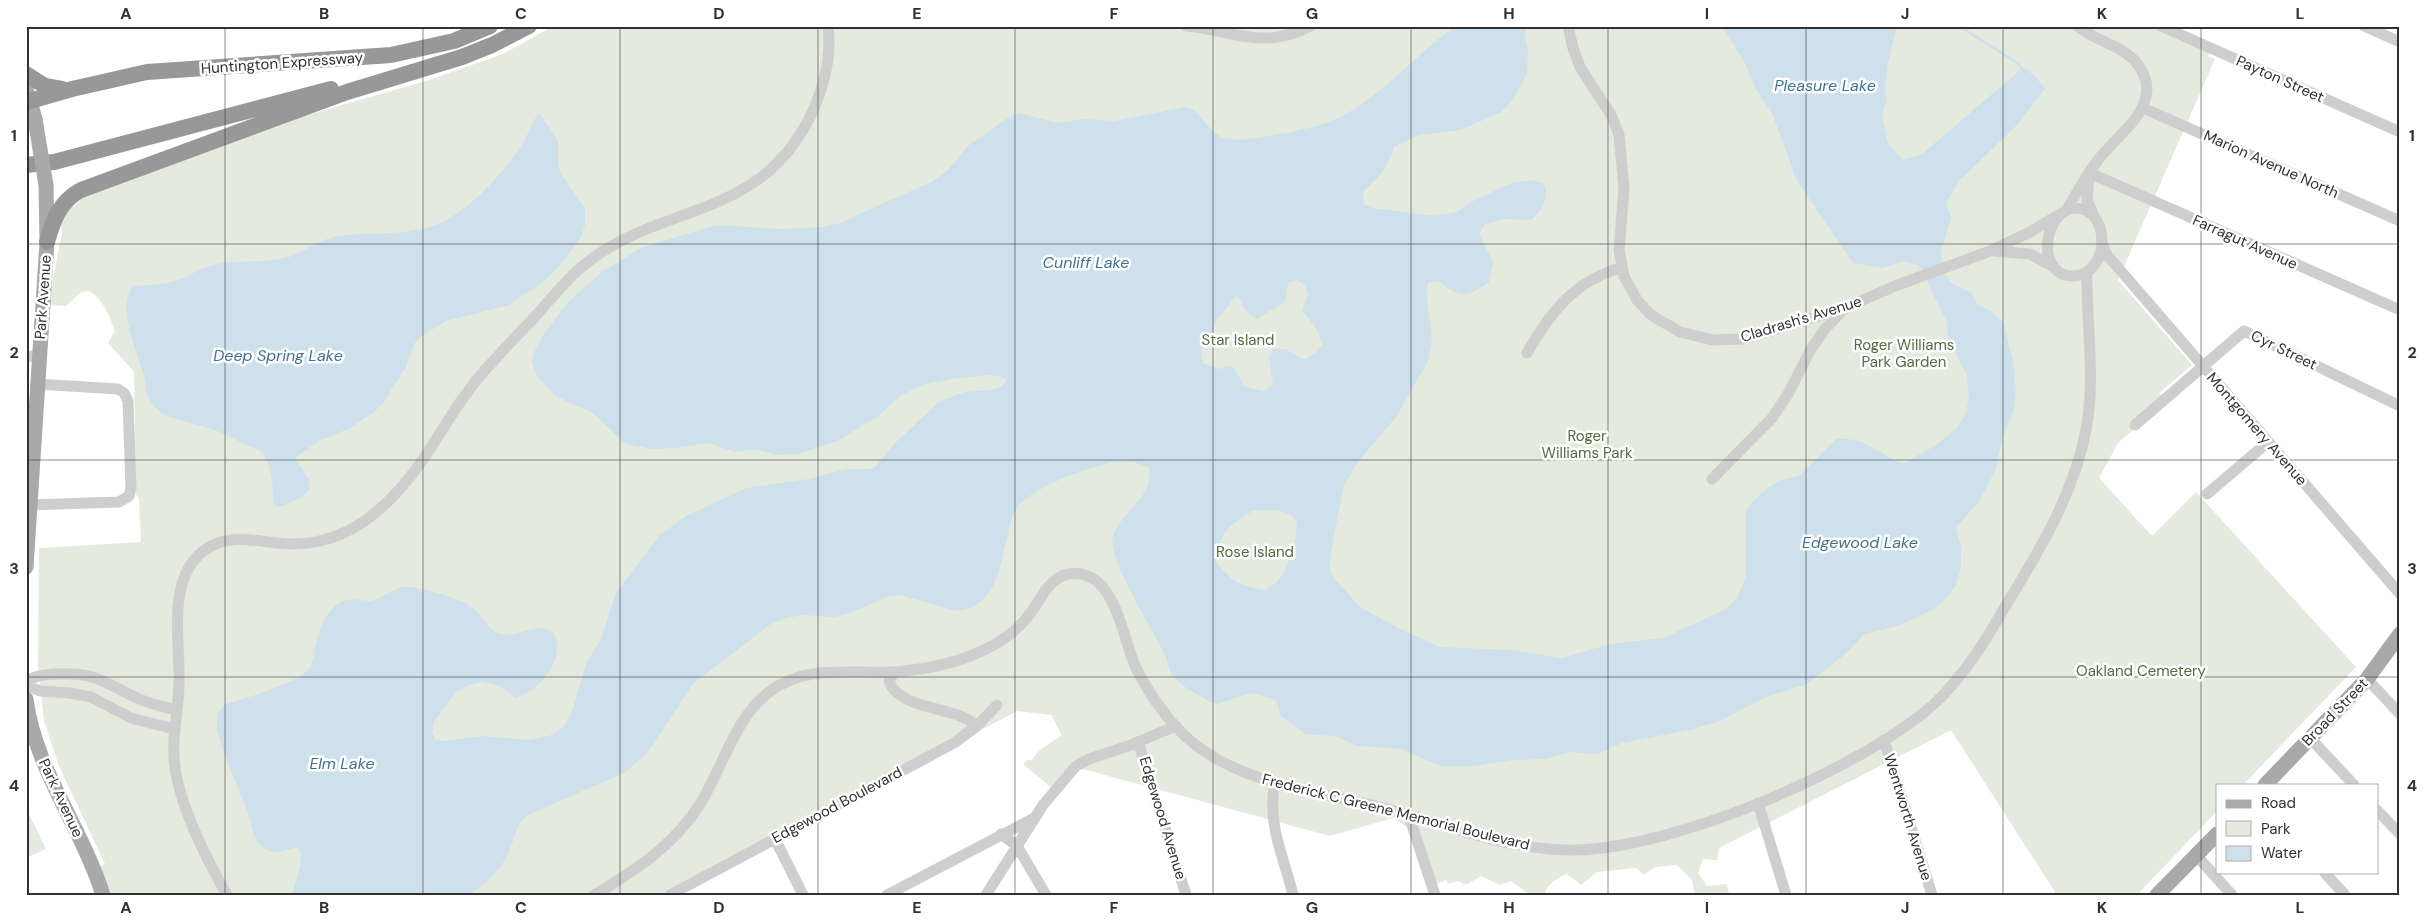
<svg xmlns="http://www.w3.org/2000/svg" width="2426" height="921" font-family="'DM Sans',sans-serif">
  <style>
    .green { fill: #e4eadd }
    .water { fill: #cee0ec; fill-rule: evenodd }
    .lines { fill: none; stroke-linecap: round; stroke-linejoin: round }
    .stream { stroke: #cee0ec; stroke-width: 2.5 }
    .minor { stroke: #cecece; stroke-width: 11 }
    .major { stroke: #a9a9a9; stroke-width: 15 }
    .highway { stroke: #989898; stroke-width: 16 }
    .major-bridge { stroke: #a9a9a9; stroke-width: 15 }
    .grid { fill: none; stroke: #313131; stroke-width: 1; stroke-opacity: 0.55 }
    .labels { text-anchor: middle; stroke-width: 5; stroke-linejoin: round; paint-order: stroke }
    .street-label { font-size: 15px; fill: #313131; stroke: #fff }
    .park-label { font-size: 15px; fill: #536c40; stroke: #fff }
    .water-label { font-size: 16px; font-style: italic; fill: #417192; stroke: #fff }
    .neatline { fill: none; stroke: #313131; stroke-width: 2 }
    .grid-label { font-size: 16px; text-anchor: middle; font-weight: bold; fill: #313131 }
  </style>
  <rect width="100%" height="100%" fill="#fff"/>
  <path class="green" d="M 553,26 L 2152,26 L 2210,52 L 2208,56 L 2215,59 L 2118,280 L 2192,365 L 2159,393 L 2166,401 L 2164,404 L 2118,443 L 2099,478 L 2152,536 L 2196,492 L 2356,667 L 2243,785 L 2217,785 L 2217,811 L 2137,895 L 2057,895 L 1951,730 L 1719,848 L 1717,860 L 1703,859 L 1698,873 L 1707,886 L 1727,884 L 1729,895 L 1695,895 L 1692,880 L 1677,865 L 1655,867 L 1644,875 L 1636,868 L 1597,872 L 1581,885 L 1567,874 C 1557,878 1547,884 1544,895 L 1530,895 L 1511,881 L 1500,885 L 1481,876 L 1466,885 L 1458,881 L 1448,884 L 1446,880 L 1431,886 L 1414,831 L 1393,818 L 1330,836 L 1079,768 L 1054,790 L 1023,764 L 1029,759 L 1031,761 L 1040,750 L 1062,735 L 1051,715 L 1017,711 L 981,730 L 676,895 L 104,895 L 94,869 L 105,864 L 59,766 L 44,721 L 38,666 L 39,548 L 141,542 L 139,498 L 136,495 L 134,372 L 108,343 L 115,331 C 109,315 104,301 90,291 L 81,292 L 66,306 L 48,305 L 62,233 L 60,222 L 68,207 L 74,206 L 88,193 L 307,115 L 429,80 L 503,54 Z
    M 26,808 L 46,849 L 26,858 Z"/>
  <path class="water" d="M 1456,26 L 1527,26 L 1525,35 L 1528,50 L 1527,74 L 1511,102 L 1501,112 L 1461,130 L 1419,135 L 1394,147 C 1389,167 1378,178 1363,192 L 1364,204 L 1372,208 L 1434,216 L 1457,212 L 1473,201 L 1514,182 L 1532,180 L 1543,183 C 1552,196 1541,211 1531,220 L 1502,219 L 1485,224 L 1479,234 L 1493,262 L 1489,282 C 1468,297 1459,299 1439,281 L 1429,282 L 1426,290 L 1432,339 L 1428,361 L 1396,417 L 1357,463 L 1343,488 L 1329,564 L 1332,576 L 1360,607 L 1398,628 L 1440,647 L 1511,650 L 1562,658 L 1610,644 L 1663,638 L 1726,609 L 1737,598 L 1746,577 L 1746,511 L 1753,501 L 1769,487 L 1781,480 L 1799,476 L 1836,439 C 1869,437 1875,453 1903,464 L 1936,445 L 1957,428 L 1965,415 L 1969,400 L 1967,375 L 1948,339 L 1946,319 L 1930,289 L 1925,273 L 1918,265 L 1904,261 L 1882,268 L 1853,263 L 1797,181 L 1772,113 L 1756,89 L 1745,63 L 1722,26 L 1897,26 L 1888,63 L 1885,83 L 1886,102 L 1882,115 L 1888,143 L 1903,160 L 1922,154 L 2020,70 L 2019,64 L 2035,76 L 2045,89 L 2016,126 L 1960,180 L 1946,203 L 1951,218 L 1941,253 L 1943,271 L 1950,282 L 1971,293 L 1977,304 L 1992,312 L 2003,322 L 2013,360 L 2016,392 L 2013,412 L 2002,439 L 1996,469 L 1979,502 L 1956,527 L 1961,547 L 1961,568 L 1956,585 L 1943,602 L 1928,612 L 1897,626 L 1864,634 L 1848,652 L 1807,684 L 1766,697 L 1718,722 L 1689,730 L 1622,743 L 1597,754 L 1569,752 L 1544,759 L 1512,760 L 1474,766 L 1441,766 L 1401,749 L 1358,746 L 1334,736 L 1305,734 L 1280,715 L 1276,700 L 1251,693 L 1218,704 L 1213,703 C 1203,698 1177,684 1172,675 C 1169,670 1168,663 1166,657 C 1156,633 1106,558 1113,536 C 1121,511 1155,497 1149,468 C 1138,462 1129,461 1116,462 C 1094,464 1024,490 1015,511 C 999,544 1007,607 956,611 L 900,595 L 889,596 L 848,614 L 833,617 L 803,615 L 786,618 L 769,625 L 693,684 L 648,752 L 626,772 L 530,814 C 514,825 516,837 508,854 C 500,872 484,885 468,895 L 292,895 L 300,867 L 301,853 L 296,847 C 285,851 273,856 263,848 C 252,839 253,825 248,813 C 238,786 225,760 218,732 C 216,726 217,720 218,713 L 225,704 C 246,698 291,685 306,672 C 314,664 313,654 316,644 C 319,628 329,604 347,600 C 355,598 363,601 370,601 C 381,599 391,590 402,587 C 415,585 463,599 473,608 C 482,615 487,628 497,633 C 515,641 535,620 552,632 C 557,636 558,643 557,649 C 556,671 536,691 515,698 L 500,686 L 481,682 L 469,685 L 456,692 L 434,722 L 432,732 L 436,740 L 444,741 L 482,736 L 528,740 L 552,735 L 563,727 L 572,712 L 586,664 L 601,639 L 616,593 L 660,535 L 686,516 L 747,488 L 809,479 L 846,469 L 871,469 L 877,465 L 894,444 L 940,401 L 965,392 L 991,390 L 1001,387 L 1007,380 L 1002,377 L 989,375 L 958,378 L 925,384 L 900,396 L 877,417 L 839,440 L 798,454 L 777,455 L 755,449 L 735,452 L 709,443 L 674,448 L 652,449 L 631,445 L 622,441 L 593,413 L 555,396 L 537,376 L 532,363 L 533,355 L 543,335 L 568,302 L 602,272 L 641,248 L 716,225 L 780,229 L 823,227 L 840,223 L 933,181 L 948,170 L 969,145 L 1008,118 L 1020,113 L 1057,123 L 1085,119 L 1114,121 L 1186,107 C 1203,112 1207,132 1224,138 C 1240,142 1257,138 1273,135 C 1297,131 1320,127 1342,116 C 1385,94 1416,53 1456,26 ZM 1297,280 L 1305,286 L 1308,294 L 1302,310 L 1316,328 L 1323,344 L 1315,353 L 1304,359 L 1285,349 L 1273,349 L 1269,357 L 1273,385 L 1263,391 L 1245,387 L 1234,368 L 1230,366 L 1219,369 L 1203,363 L 1201,350 L 1211,340 L 1215,322 L 1237,295 L 1245,310 L 1256,319 L 1286,302 L 1286,291 L 1289,283 ZM 1254,510 C 1268,510 1289,508 1297,522 L 1293,558 L 1289,559 C 1286,574 1278,582 1266,590 C 1243,587 1230,581 1216,562 C 1220,529 1228,527 1254,510 Z
    M 539,113 L 558,140 L 558,167 L 562,175 L 585,209 L 585,225 L 581,237 L 564,261 L 544,281 L 509,305 L 446,321 L 420,337 L 414,344 L 406,367 L 383,403 L 373,413 L 350,428 L 319,441 L 295,458 L 309,480 L 310,488 L 304,496 L 280,507 L 274,504 C 273,488 272,465 262,452 L 215,430 L 166,416 C 158,411 151,403 147,395 C 145,389 146,382 144,376 C 138,352 115,306 134,286 C 145,285 157,285 168,283 C 185,280 200,266 217,264 C 241,259 265,264 289,257 C 304,252 318,240 334,237 C 371,230 411,239 446,220 C 475,204 502,174 521,146 C 528,136 531,123 539,113 Z"/>
  <g class="lines">
    <path class="stream" d="M 1959,26 L 2019,64"/>
    <path class="minor" d="M 1186,26 C 1231,30 1265,51 1310,26
      M 1568,26 L 1573,48 L 1580,67 L 1611,115 L 1619,135 L 1624,188 L 1619,250 L 1624,276 L 1637,300 L 1651,315 L 1680,332 L 1713,340 L 1744,339 L 1845,308 L 1895,286 L 1990,251 L 2030,232 L 2060,214
      M 2161,26 L 2400,132
      M 2364,26 L 2400,42
      M 2143,108 L 2400,221
      M 2090,173 L 2400,310
      M 2089,176 L 2087,200 L 2093,214
      M 2072,208 C 2112,205 2111,274 2074,276 C 2037,277 2041,217 2072,208 Z
      M 2067,209 C 2077,193 2086,175 2098,160 C 2119,132 2171,101 2134,60 C 2119,44 2094,41 2078,26
      M 2102,243 L 2107,255 L 2400,594
      M 1994,251 L 2030,254 L 2052,266
      M 1527,353 C 1549,314 1575,280 1621,268
      M 26,357 L 39,355
      M 2135,425 L 2244,331 L 2400,406
      M 1712,479 L 1772,418 L 1788,394 L 1811,349 L 1825,329 L 1845,308
      M 2207,494 L 2268,442
      M 29,505 L 119,502 L 129,496 L 131,488 L 128,401 L 124,393 L 118,389 L 37,384
      M 894,672 L 889,681 C 899,711 958,706 977,726
      M 2367,679 L 2400,714
      M 26,682 C 35,675 44,675 55,674 C 98,672 104,683 139,699 C 151,704 164,707 176,710
      M 26,685 L 40,691 L 70,693 L 91,697 L 131,718 L 174,729
      M 2310,738 L 2354,785
      M 1884,740 L 1932,895
      M 1138,742 L 1186,895
      M 1275,783 C 1266,821 1284,858 1293,895
      M 1758,803 L 1786,895
      M 2377,810 L 2400,834
      M 1409,816 L 1435,895
      M 1001,834 L 1017,846 L 1046,895
      M 775,839 L 803,895
      M 2196,855 L 2232,895
      M 2324,872 L 2345,895
      M 227,895 C 207,860 186,819 177,779 C 169,743 178,720 179,685 C 181,641 163,570 213,545 C 233,535 256,541 277,543 C 318,548 353,534 383,506 C 417,476 437,435 463,398 C 483,370 508,345 532,320 C 547,303 562,285 579,269 C 659,200 758,224 811,115 C 824,87 832,57 828,26
      M 594,895 C 637,870 678,842 703,799 C 724,763 736,717 769,692 C 806,664 850,674 892,672 C 923,670 955,664 984,650 C 999,643 1015,632 1026,619 C 1039,605 1047,578 1068,574 C 1116,566 1122,639 1136,668 C 1147,690 1161,711 1178,729 C 1209,762 1255,779 1299,789 C 1330,796 1361,802 1391,810 C 1453,827 1512,851 1576,850 C 1675,848 1860,770 1934,704 C 1965,675 1987,638 2008,602 C 2041,548 2074,493 2086,430 C 2096,377 2086,325 2087,272
      M 670,895 L 954,743 L 977,726 L 997,705
      M 887,895 L 1034,818
      M 986,895 L 1043,805 L 1076,766 L 1089,759 L 1128,746 L 1176,726"/>
    <path class="major" d="M 26,89 L 35,119
      M 26,567 L 47,242 L 46,185
      M 26,699 C 35,769 82,828 103,895
      M 2265,785 L 2367,679 L 2400,634
      M 2157,895 L 2217,834"/>
    <path class="highway" d="M 26,74 L 45,86 L 62,89
      M 30,101 L 72,89 L 147,72 L 391,55 L 454,41 L 490,26
      M 26,165 L 54,162 L 331,89
      M 47,242 C 53,220 60,201 81,190 L 347,92 L 462,57 L 492,45 L 529,26"/>
    <path class="major-bridge" d="M 35,119 L 46,185"/>
  </g>
  <path class="grid" d="M 225,26 L 225,895M 423,26 L 423,895M 620,26 L 620,895M 818,26 L 818,895M 1015,26 L 1015,895M 1213,26 L 1213,895M 1411,26 L 1411,895M 1608,26 L 1608,895M 1806,26 L 1806,895M 2003,26 L 2003,895M 2201,26 L 2201,895M 26,244 L 2400,244M 26,460 L 2400,460M 26,677 L 2400,677"/>
  <g class="labels">
    <g class="street-label">
      <text transform="translate(282 63) rotate(-4)" y="5">Huntington Expressway</text>
      <text transform="translate(2280 79) rotate(24)" y="5">Payton Street</text>
      <text transform="translate(2271 164) rotate(24)" y="5">Marion Avenue North</text>
      <text transform="translate(2245 242) rotate(24)" y="5">Farragut Avenue</text>
      <text transform="translate(43 297) rotate(-86)" y="5">Park Avenue</text>
      <text transform="translate(1801 319) rotate(-17)" y="5">Cladrash's Avenue</text>
      <text transform="translate(2284 350) rotate(26)" y="5">Cyr Street</text>
      <text transform="translate(2257 429) rotate(49)" y="5">Montgomery Avenue</text>
      <text transform="translate(2335 712) rotate(-46)" y="5">Broad Street</text>
      <text transform="translate(61 798) rotate(65)" y="5">Park Avenue</text>
      <text transform="translate(837 805) rotate(-28)" y="5">Edgewood Boulevard</text>
      <text transform="translate(1396 812) rotate(14)" y="5">Frederick C Greene Memorial Boulevard</text>
      <text transform="translate(1908 817) rotate(73)" y="5">Wentworth Avenue</text>
      <text transform="translate(1163 818) rotate(73)" y="5">Edgewood Avenue</text>
    </g>
    <g class="park-label">
      <text x="1238" y="345">Star Island</text>
      <text x="1904" y="350">Roger Williams<tspan x="1904" dy="17">Park Garden</tspan></text>
      <text x="1587" y="441">Roger<tspan x="1587" dy="17">Williams Park</tspan></text>
      <text x="1255" y="557">Rose Island</text>
      <text x="2141" y="676">Oakland Cemetery</text>
    </g>
    <g class="water-label">
      <text x="1825" y="91">Pleasure Lake</text>
      <text x="1086" y="268">Cunliff Lake</text>
      <text x="278" y="361">Deep Spring Lake</text>
      <text x="1860" y="548">Edgewood Lake</text>
      <text x="342" y="769">Elm Lake</text>
    </g>
  </g>
  <rect width="2426" height="921" fill="none" stroke="#ffffff" stroke-width="55"/>
  <rect x="2216" y="784" width="162" height="90" fill="#ffffff" stroke="#adadad"/>
  <rect x="2226" y="800" width="25" height="8" fill="#a9a9a9" stroke="#adadad"/>
  <text x="2261" y="808" font-size="15" fill="#313131">Road</text>
  <rect x="2226" y="821" width="25" height="15" fill="#e4eadd" stroke="#adadad"/>
  <text x="2261" y="834" font-size="15" fill="#313131">Park</text>
  <rect x="2226" y="846" width="25" height="15" fill="#cee0ec" stroke="#adadad"/>
  <text x="2261" y="858" font-size="15" fill="#313131">Water</text>
  <rect x="28" y="28" width="2370" height="866" class="neatline"/>
  <g class="grid-label">
    <text x="126" y="19">A</text>
    <text x="324" y="19">B</text>
    <text x="521" y="19">C</text>
    <text x="719" y="19">D</text>
    <text x="917" y="19">E</text>
    <text x="1114" y="19">F</text>
    <text x="1312" y="19">G</text>
    <text x="1509" y="19">H</text>
    <text x="1707" y="19">I</text>
    <text x="1905" y="19">J</text>
    <text x="2102" y="19">K</text>
    <text x="2300" y="19">L</text>
    <text x="14" y="141">1</text>
    <text x="2412" y="141">1</text>
    <text x="14" y="358">2</text>
    <text x="2412" y="358">2</text>
    <text x="14" y="574">3</text>
    <text x="2412" y="574">3</text>
    <text x="14" y="791">4</text>
    <text x="2412" y="791">4</text>
    <text x="126" y="913">A</text>
    <text x="324" y="913">B</text>
    <text x="521" y="913">C</text>
    <text x="719" y="913">D</text>
    <text x="917" y="913">E</text>
    <text x="1114" y="913">F</text>
    <text x="1312" y="913">G</text>
    <text x="1509" y="913">H</text>
    <text x="1707" y="913">I</text>
    <text x="1905" y="913">J</text>
    <text x="2102" y="913">K</text>
    <text x="2300" y="913">L</text>
  </g>
</svg>
